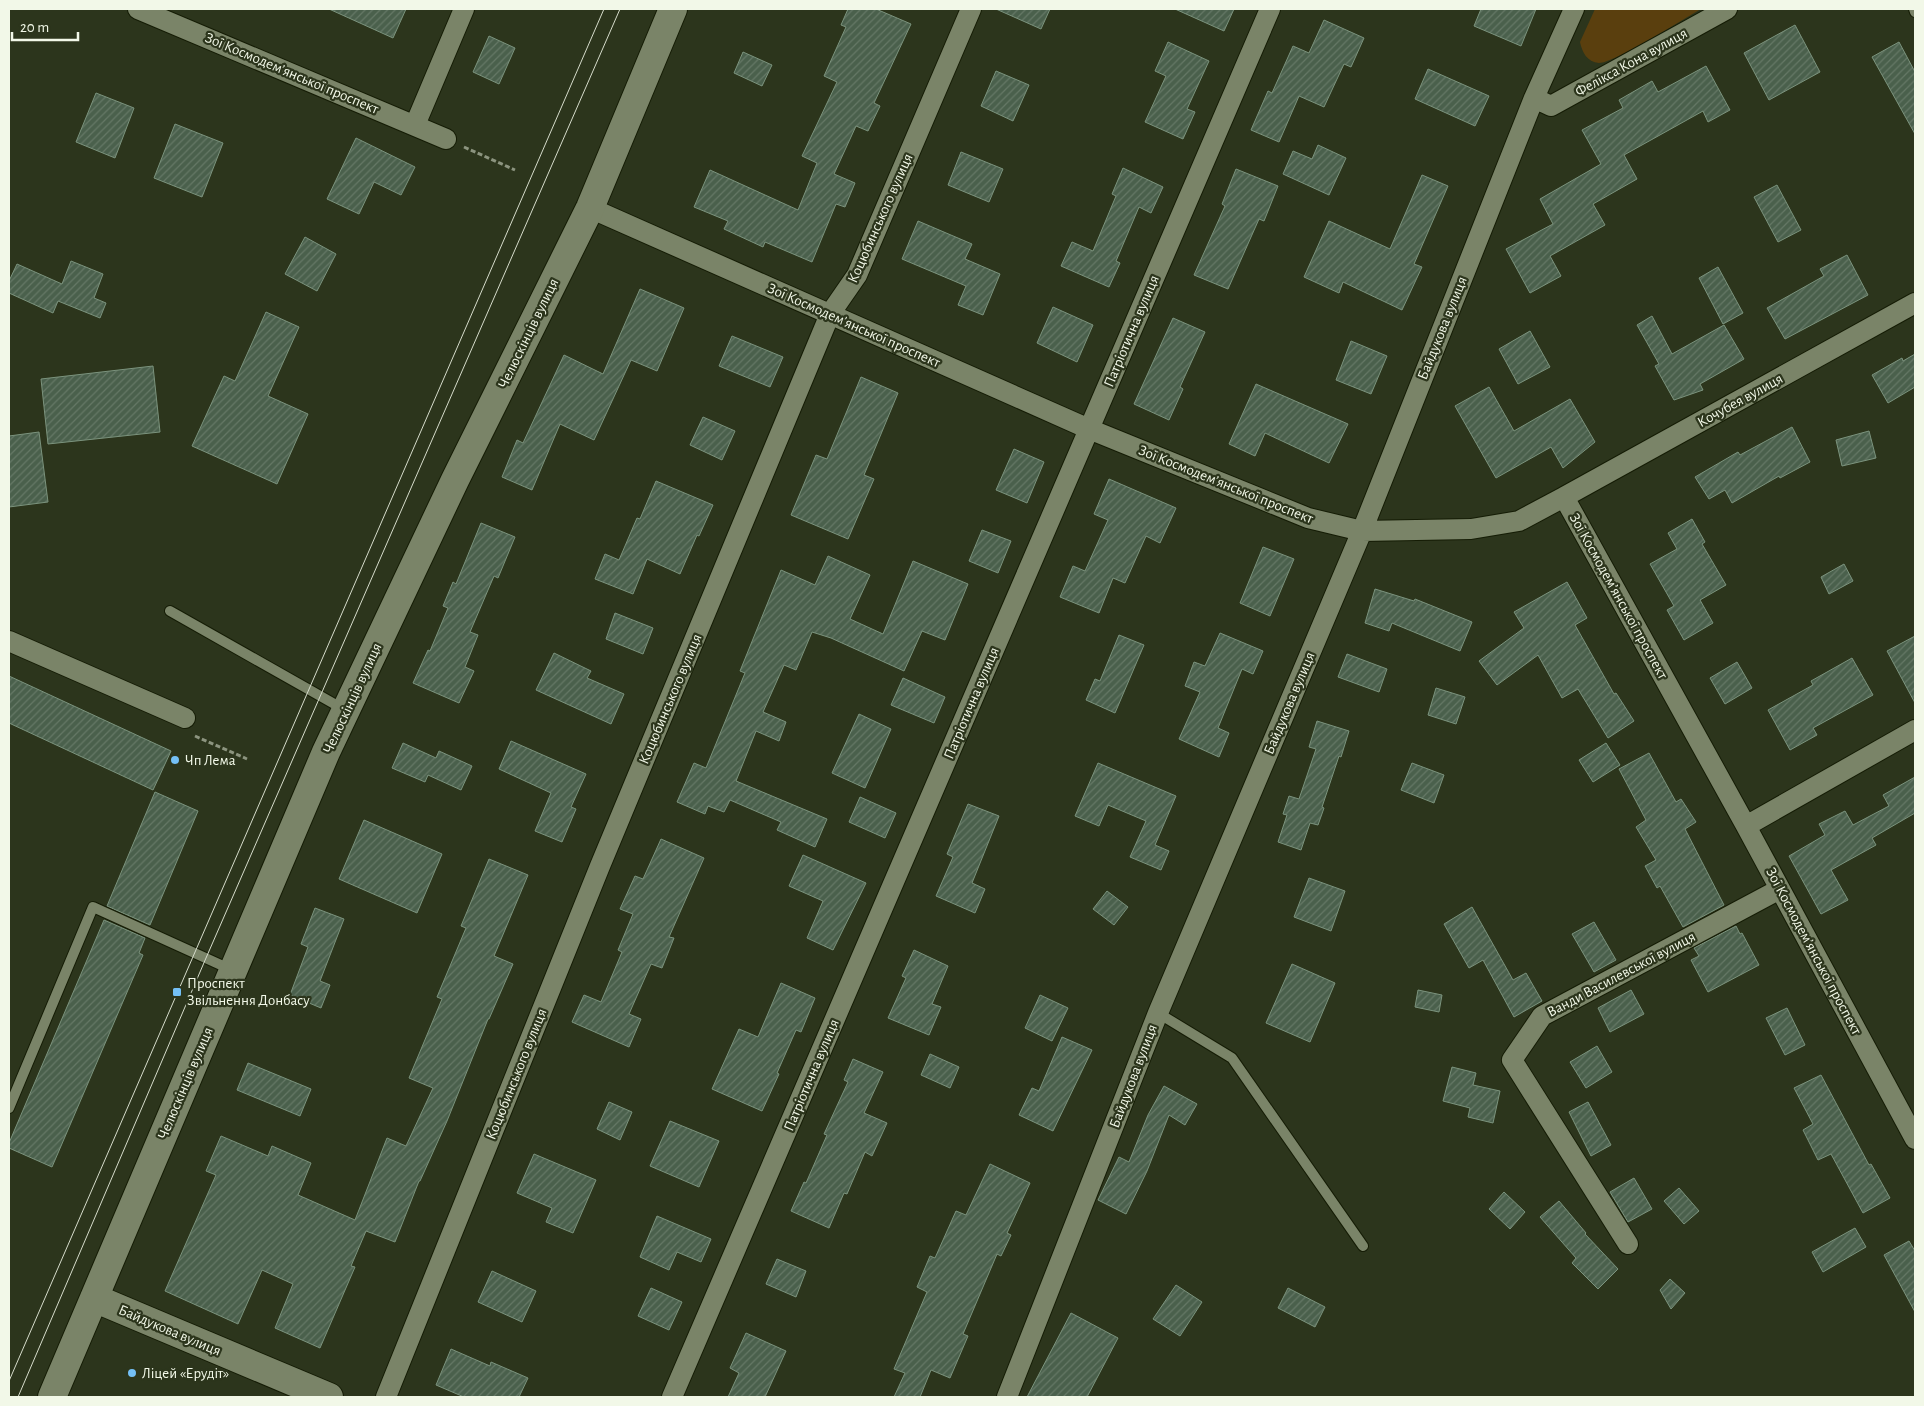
<svg xmlns="http://www.w3.org/2000/svg" width="1924" height="1406" font-family="'Alegreya Sans',sans-serif">
  <style>
    .green { fill: #5a3f0e }
    .building { fill: url(#building-hatch); stroke: #7b937d }
    .lines { fill: none; stroke-linecap: round; stroke-linejoin: round }
    .service-casing { stroke: #151c05; stroke-width: 12 }
    .minor-casing { stroke: #151c05; stroke-width: 22 }
    .secondary-casing { stroke: #151c05; stroke-width: 30 }
    .path { stroke: #8c947f; stroke-width: 3; stroke-dasharray: 5 2.5; stroke-linecap: butt }
    .service { stroke: #7a8468; stroke-width: 10 }
    .minor { stroke: #7a8468; stroke-width: 20 }
    .secondary { stroke: #7a8468; stroke-width: 28 }
    .tram { stroke: #d6dccb; stroke-width: 1 }
    .poi-dot { fill: #74c0f6; stroke: #2c351c; stroke-width: 2 }
    .labels { text-anchor: middle; stroke-width: 4.5; stroke-linejoin: round; paint-order: stroke }
    .street-label { font-size: 15px; fill: #f2f8e8; stroke: #2c351c }
    .poi-label { font-size: 15px; fill: #f2f8e8; stroke: #2c351c; text-anchor: start }
  </style>
  <defs>
    <pattern id="building-hatch" width="6" height="6" patternUnits="userSpaceOnUse" patternTransform="scale(1.25)"><rect width="6" height="6" fill="#4a604c"/><path d="M-1 1l2-2M0 6l6-6M5 7l2-2" fill="none" stroke="#657866"/></pattern>
  </defs>
  <rect width="100%" height="100%" fill="#2c351c"/>
  <path class="green" d="M 1595,9 L 1701,9 C 1683,19 1615,63 1599,63 C 1587,62 1582,52 1580,42 Z"/>
  <path class="building" d="M 329,9 L 406,9 L 393,38 Z
    M 848,9 L 876,9 L 911,24 L 874,103 L 880,106 L 868,131 L 856,126 L 834,174 L 855,183 L 845,207 L 836,204 L 812,262 L 765,242 L 763,247 L 724,229 L 728,221 L 694,207 L 710,170 L 798,210 L 817,163 L 802,156 L 837,82 L 824,76 L 846,27 L 841,25 Z
    M 996,9 L 1050,9 L 1041,29 Z
    M 1175,9 L 1234,9 L 1224,31 Z
    M 1481,9 L 1536,9 L 1521,46 L 1474,26 Z
    M 1324,20 L 1364,38 L 1351,67 L 1344,64 L 1324,107 L 1299,96 L 1279,142 L 1251,130 L 1268,91 L 1272,93 L 1293,46 L 1309,53 Z
    M 1795,25 L 1820,72 L 1769,100 L 1744,53 Z
    M 489,36 L 515,48 L 499,84 L 473,72 Z
    M 1168,42 L 1209,61 L 1187,109 L 1195,112 L 1183,139 L 1145,122 L 1166,76 L 1155,71 Z
    M 1899,42 L 1915,72 L 1915,134 L 1872,57 Z
    M 743,52 L 772,65 L 762,86 L 734,73 Z
    M 1706,66 L 1730,110 L 1708,122 L 1703,111 L 1624,155 L 1637,179 L 1593,204 L 1605,225 L 1550,256 L 1561,276 L 1530,293 L 1506,249 L 1553,224 L 1540,199 L 1601,164 L 1582,130 L 1623,108 L 1619,100 L 1652,81 L 1658,92 Z
    M 1428,69 L 1489,96 L 1475,126 L 1415,99 Z
    M 996,71 L 1029,85 L 1013,121 L 981,106 Z
    M 96,93 L 134,108 L 115,158 L 76,142 Z
    M 175,124 L 223,143 L 202,197 L 154,178 Z
    M 356,138 L 415,167 L 401,195 L 374,182 L 359,214 L 327,199 Z
    M 1318,145 L 1346,158 L 1329,195 L 1283,174 L 1293,151 L 1312,159 Z
    M 961,152 L 1003,169 L 989,202 L 948,185 Z
    M 1123,168 L 1163,187 L 1151,213 L 1139,207 L 1116,261 L 1120,263 L 1109,287 L 1061,266 L 1072,242 L 1093,251 L 1116,196 L 1112,194 Z
    M 1236,169 L 1278,186 L 1264,221 L 1259,219 L 1228,289 L 1194,275 L 1225,206 L 1222,204 Z
    M 1422,175 L 1448,186 L 1414,264 L 1422,267 L 1402,310 L 1343,282 L 1339,293 L 1304,277 L 1329,221 L 1390,249 Z
    M 1777,185 L 1801,230 L 1778,242 L 1754,197 Z
    M 918,221 L 972,244 L 965,259 L 1000,274 L 983,315 L 958,305 L 966,286 L 902,259 Z
    M 305,237 L 336,254 L 317,291 L 285,274 Z
    M 1847,255 L 1868,295 L 1785,339 L 1767,308 L 1824,276 L 1820,269 Z
    M 71,261 L 103,274 L 94,298 L 106,303 L 100,318 L 58,301 L 53,313 L 9,293 L 9,281 L 17,264 L 62,284 Z
    M 1718,267 L 1743,313 L 1723,324 L 1699,278 Z
    M 640,289 L 684,308 L 657,371 L 631,360 L 594,440 L 560,424 L 532,490 L 502,477 L 517,440 L 523,443 L 564,355 L 603,374 Z
    M 1053,307 L 1093,325 L 1077,362 L 1037,343 Z
    M 266,312 L 299,327 L 268,396 L 308,414 L 277,484 L 192,446 L 224,376 L 235,381 Z
    M 1652,316 L 1672,354 L 1724,325 L 1744,359 L 1700,384 L 1703,390 L 1674,400 L 1655,366 L 1659,364 L 1637,325 Z
    M 1173,318 L 1205,332 L 1180,387 L 1183,389 L 1169,420 L 1134,404 Z
    M 1530,331 L 1550,367 L 1518,384 L 1499,349 Z
    M 732,336 L 783,357 L 770,387 L 719,366 Z
    M 1351,341 L 1387,356 L 1371,394 L 1336,380 Z
    M 1915,354 L 1915,387 L 1888,403 L 1872,375 L 1902,358 L 1903,361 Z
    M 153,366 L 160,432 L 48,444 L 41,379 Z
    M 861,377 L 898,393 L 864,475 L 874,479 L 848,539 L 791,515 L 816,455 L 827,459 Z
    M 1256,384 L 1348,424 L 1329,463 L 1265,433 L 1255,456 L 1229,444 Z
    M 1489,387 L 1514,431 L 1570,399 L 1595,442 L 1563,468 L 1551,447 L 1496,478 L 1455,406 Z
    M 703,417 L 735,431 L 722,460 L 690,445 Z
    M 1792,427 L 1810,462 L 1780,478 L 1779,476 L 1732,503 L 1725,490 L 1709,499 L 1695,477 L 1738,452 L 1740,455 Z
    M 1869,431 L 1876,458 L 1842,466 L 1836,440 Z
    M 39,432 L 48,502 L 9,507 L 9,436 Z
    M 1014,449 L 1044,462 L 1027,503 L 996,490 Z
    M 1109,479 L 1176,508 L 1160,543 L 1146,536 L 1125,583 L 1113,578 L 1099,613 L 1060,597 L 1073,566 L 1085,571 L 1108,520 L 1094,514 Z
    M 656,481 L 713,505 L 699,536 L 697,535 L 680,574 L 647,559 L 633,594 L 595,579 L 605,554 L 619,560 L 637,518 L 640,519 Z
    M 1692,519 L 1705,542 L 1702,544 L 1726,585 L 1700,600 L 1713,623 L 1684,640 L 1667,610 L 1674,606 L 1650,564 L 1677,549 L 1668,533 Z
    M 481,523 L 515,537 L 498,578 L 494,576 L 470,632 L 478,635 L 465,667 L 474,671 L 459,703 L 413,683 L 428,650 L 430,651 L 448,608 L 443,606 L 453,582 L 456,584 Z
    M 982,530 L 1011,541 L 998,573 L 969,561 Z
    M 1263,547 L 1294,559 L 1270,616 L 1240,603 Z
    M 828,556 L 870,575 L 850,619 L 883,634 L 913,561 L 968,584 L 945,640 L 922,631 L 904,671 L 831,638 L 812,632 L 796,670 L 784,665 L 763,712 L 786,722 L 779,741 L 756,731 L 736,781 L 827,819 L 815,847 L 777,830 L 781,822 L 730,800 L 724,812 L 708,806 L 705,814 L 677,802 L 694,763 L 706,768 L 745,673 L 740,671 L 781,570 L 815,585 Z
    M 1844,564 L 1853,581 L 1829,594 L 1821,577 Z
    M 1567,582 L 1587,618 L 1575,625 L 1614,694 L 1616,693 L 1634,721 L 1608,738 L 1578,689 L 1562,698 L 1538,655 L 1497,685 L 1479,661 L 1524,628 L 1514,612 Z
    M 1375,589 L 1414,601 L 1415,599 L 1472,622 L 1460,651 L 1392,623 L 1389,631 L 1365,623 Z
    M 615,613 L 653,628 L 643,654 L 606,639 Z
    M 1220,633 L 1263,651 L 1253,674 L 1242,669 L 1218,728 L 1229,733 L 1219,757 L 1179,739 L 1200,692 L 1185,686 L 1194,662 L 1205,666 Z
    M 1119,635 L 1144,645 L 1115,713 L 1086,700 L 1095,679 L 1100,681 Z
    M 1915,636 L 1915,703 L 1887,651 Z
    M 554,653 L 591,671 L 587,678 L 624,694 L 611,724 L 536,690 Z
    M 1347,654 L 1387,669 L 1379,692 L 1338,677 Z
    M 1852,658 L 1873,695 L 1813,728 L 1817,735 L 1790,750 L 1768,710 L 1813,685 L 1811,681 Z
    M 1737,662 L 1752,688 L 1725,704 L 1710,678 Z
    M 9,676 L 171,751 L 153,790 L 9,723 Z
    M 903,678 L 945,697 L 934,723 L 891,705 Z
    M 1436,688 L 1465,697 L 1456,724 L 1428,715 Z
    M 859,714 L 891,729 L 865,788 L 832,773 Z
    M 1317,721 L 1349,731 L 1341,757 L 1339,756 L 1322,807 L 1324,808 L 1318,825 L 1310,823 L 1301,850 L 1278,842 L 1287,815 L 1283,814 L 1289,796 L 1299,799 L 1316,749 L 1309,747 Z
    M 511,741 L 586,774 L 571,807 L 576,809 L 562,842 L 535,831 L 551,793 L 499,769 Z
    M 403,743 L 436,758 L 439,751 L 472,766 L 461,790 L 428,775 L 425,782 L 392,768 Z
    M 1606,743 L 1620,765 L 1593,782 L 1579,760 Z
    M 1649,753 L 1676,802 L 1681,799 L 1696,822 L 1685,829 L 1724,905 L 1683,927 L 1660,886 L 1657,888 L 1645,866 L 1656,860 L 1636,827 L 1646,820 L 1619,769 Z
    M 1098,763 L 1176,796 L 1155,845 L 1169,851 L 1161,870 L 1130,857 L 1146,821 L 1108,805 L 1099,826 L 1075,816 Z
    M 1412,763 L 1444,775 L 1434,803 L 1401,790 Z
    M 1915,777 L 1915,813 L 1872,838 L 1876,845 L 1831,870 L 1848,900 L 1821,914 L 1789,856 L 1825,835 L 1819,824 L 1845,811 L 1853,825 L 1889,806 L 1883,795 Z
    M 155,792 L 198,811 L 150,925 L 107,906 Z
    M 860,797 L 896,813 L 885,838 L 849,822 Z
    M 968,804 L 999,816 L 972,883 L 985,889 L 975,913 L 936,896 L 953,857 L 947,854 Z
    M 364,820 L 442,854 L 417,913 L 339,879 Z
    M 661,839 L 704,858 L 669,937 L 674,938 L 662,968 L 651,964 L 629,1014 L 641,1019 L 629,1047 L 572,1022 L 584,995 L 601,1002 L 622,952 L 618,950 L 633,914 L 620,909 L 635,876 L 643,879 Z
    M 803,855 L 866,883 L 833,950 L 807,938 L 823,901 L 789,886 Z
    M 489,859 L 528,875 L 494,956 L 513,964 L 489,1019 L 488,1019 L 447,1121 L 420,1181 L 419,1181 L 395,1242 L 366,1231 L 351,1266 L 355,1267 L 320,1348 L 275,1328 L 293,1284 L 262,1270 L 238,1324 L 165,1291 L 216,1175 L 206,1171 L 221,1136 L 268,1156 L 272,1146 L 311,1163 L 298,1195 L 355,1220 L 387,1138 L 406,1146 L 433,1088 L 409,1078 L 442,999 L 437,997 L 466,928 L 461,926 Z
    M 1309,878 L 1345,891 L 1331,931 L 1294,917 Z
    M 1107,891 L 1128,907 L 1114,925 L 1093,909 Z
    M 1472,907 L 1513,980 L 1526,973 L 1542,1001 L 1514,1017 L 1483,960 L 1469,968 L 1444,924 Z
    M 315,908 L 344,919 L 320,981 L 330,985 L 321,1008 L 290,995 L 308,947 L 301,944 Z
    M 104,920 L 145,938 L 139,953 L 143,955 L 52,1167 L 9,1148 L 9,1143 Z
    M 1594,922 L 1616,960 L 1594,972 L 1572,934 Z
    M 1736,926 L 1740,934 L 1742,933 L 1759,965 L 1708,992 L 1691,960 L 1699,956 L 1694,948 Z
    M 914,950 L 948,966 L 932,1004 L 941,1007 L 929,1035 L 888,1018 L 906,978 L 902,976 Z
    M 1292,964 L 1335,983 L 1310,1042 L 1266,1023 Z
    M 781,983 L 815,998 L 801,1032 L 796,1030 L 777,1073 L 779,1074 L 762,1111 L 712,1089 L 739,1029 L 758,1037 Z
    M 1418,990 L 1442,995 L 1439,1012 L 1415,1007 Z
    M 1631,990 L 1644,1014 L 1610,1032 L 1598,1008 Z
    M 1040,995 L 1068,1008 L 1052,1041 L 1025,1028 Z
    M 1787,1008 L 1805,1045 L 1785,1055 L 1766,1018 Z
    M 1062,1037 L 1092,1050 L 1053,1131 L 1019,1115 L 1032,1088 L 1039,1091 Z
    M 1597,1046 L 1612,1072 L 1586,1088 L 1570,1062 Z
    M 930,1054 L 959,1067 L 950,1088 L 921,1075 Z
    M 853,1059 L 883,1072 L 864,1113 L 887,1123 L 872,1156 L 865,1152 L 847,1194 L 844,1193 L 829,1228 L 791,1211 L 804,1182 L 806,1183 L 827,1135 L 824,1134 L 848,1082 L 844,1080 Z
    M 248,1063 L 311,1089 L 300,1116 L 237,1090 Z
    M 1452,1067 L 1476,1073 L 1473,1085 L 1500,1091 L 1493,1123 L 1468,1117 L 1470,1108 L 1443,1101 Z
    M 1821,1075 L 1869,1165 L 1871,1164 L 1890,1198 L 1863,1213 L 1831,1154 L 1818,1160 L 1803,1130 L 1813,1124 L 1794,1088 Z
    M 1164,1086 L 1197,1104 L 1185,1125 L 1169,1115 L 1147,1171 L 1126,1214 L 1098,1200 L 1119,1157 L 1129,1162 L 1148,1115 Z
    M 609,1102 L 632,1112 L 620,1140 L 597,1129 Z
    M 1588,1102 L 1611,1145 L 1591,1156 L 1569,1112 Z
    M 670,1121 L 719,1141 L 699,1187 L 650,1166 Z
    M 534,1154 L 596,1180 L 573,1233 L 546,1222 L 552,1208 L 517,1193 Z
    M 990,1164 L 1030,1183 L 1007,1233 L 1011,1235 L 1001,1256 L 997,1254 L 963,1334 L 968,1336 L 950,1378 L 931,1370 L 920,1397 L 894,1397 L 905,1373 L 894,1369 L 927,1292 L 917,1287 L 930,1256 L 935,1258 L 956,1211 L 966,1215 Z
    M 1634,1178 L 1652,1209 L 1628,1222 L 1610,1192 Z
    M 1679,1188 L 1699,1211 L 1684,1224 L 1664,1201 Z
    M 1504,1192 L 1525,1212 L 1510,1229 L 1489,1209 Z
    M 1559,1201 L 1586,1233 L 1585,1234 L 1618,1269 L 1598,1289 L 1572,1263 L 1576,1258 L 1540,1217 Z
    M 657,1216 L 711,1239 L 701,1262 L 677,1252 L 669,1270 L 640,1257 Z
    M 1855,1228 L 1866,1247 L 1823,1272 L 1812,1252 Z
    M 1909,1241 L 1915,1251 L 1915,1312 L 1884,1255 Z
    M 777,1259 L 806,1271 L 796,1297 L 766,1284 Z
    M 492,1271 L 536,1291 L 522,1322 L 478,1302 Z
    M 1670,1279 L 1685,1293 L 1671,1309 L 1660,1290 Z
    M 1176,1285 L 1202,1302 L 1180,1336 L 1153,1319 Z
    M 651,1288 L 682,1302 L 669,1330 L 638,1316 Z
    M 1288,1288 L 1325,1307 L 1315,1327 L 1278,1308 Z
    M 1071,1313 L 1118,1338 L 1087,1397 L 1027,1397 Z
    M 746,1333 L 786,1351 L 765,1397 L 728,1397 L 739,1373 L 730,1368 Z
    M 451,1349 L 490,1366 L 491,1362 L 528,1378 L 519,1397 L 464,1397 L 436,1385 Z"/>
  <g class="lines">
    <defs>
      <path id="service" d="M 1914,9 L 1915,12
        M 170,611 L 345,710
        M 1158,1013 L 1232,1058 L 1363,1246
        M 9,1108 L 93,907 L 232,970"/>
      <path id="minor" d="M 138,9 L 446,139
        M 1534,98 L 1551,106 L 1727,9
        M 415,125 L 464,9
        M 590,208 L 1089,429 L 1308,518 L 1362,531 L 1471,529 L 1519,521 L 1564,497 L 1746,826 L 1915,1139
        M 1564,497 L 1915,303
        M 9,641 L 185,718
        M 1746,826 L 1915,730
        M 1628,1244 L 1512,1060 L 1542,1016 L 1780,889
        M 386,1397 L 600,866 L 830,314 L 857,275 L 971,9
        M 672,1397 L 1270,9
        M 1007,1397 L 1158,1013 L 1362,531 L 1534,98 L 1574,9"/>
      <path id="secondary" d="M 94,1298 L 329,1397
        M 52,1397 L 326,752 L 455,480 L 590,208 L 673,9"/>
    </defs>
    <use href="#service" class="service-casing"/>
    <use href="#minor" class="minor-casing"/>
    <use href="#secondary" class="secondary-casing"/>
    <path class="path" d="M 464,147 L 515,170
      M 195,736 L 247,759"/>
    <use href="#service" class="service"/>
    <use href="#minor" class="minor"/>
    <use href="#secondary" class="secondary"/>
    <path class="tram" d="M 9,1381 L 604,9
      M 18,1397 L 206,958 L 620,9"/>
  </g>
  <g class="poi-dot">
    <circle cx="175" cy="760" r="5"/>
    <rect x="172" y="987" width="10" height="10" rx="2.5"/>
    <circle cx="132" cy="1373" r="5"/>
  </g>
  <g class="labels">
    <g class="street-label">
      <text transform="translate(1631 62) rotate(-29)" y="5">Фелікса Кона вулиця</text>
      <text transform="translate(292 73) rotate(23)" y="5">Зої Космодем’янської проспект</text>
      <text transform="translate(880 218) rotate(-66)" y="5">Коцюбинського вулиця</text>
      <text transform="translate(854 325) rotate(24)" y="5">Зої Космодем’янської проспект</text>
      <text transform="translate(1442 328) rotate(-68)" y="5">Байдукова вулиця</text>
      <text transform="translate(1131 331) rotate(-67)" y="5">Патріотична вулиця</text>
      <text transform="translate(528 333) rotate(-64)" y="5">Челюскінців вулиця</text>
      <text transform="translate(1740 400) rotate(-29)" y="5">Кочубея вулиця</text>
      <text transform="translate(1226 484) rotate(22)" y="5">Зої Космодем’янської проспект</text>
      <text transform="translate(1619 596) rotate(61)" y="5">Зої Космодем’янської проспект</text>
      <text transform="translate(352 698) rotate(-65)" y="5">Челюскінців вулиця</text>
      <text transform="translate(670 699) rotate(-67)" y="5">Коцюбинського вулиця</text>
      <text transform="translate(971 703) rotate(-67)" y="5">Патріотична вулиця</text>
      <text transform="translate(1289 703) rotate(-67)" y="5">Байдукова вулиця</text>
      <text transform="translate(1814 951) rotate(62)" y="5">Зої Космодем’янської проспект</text>
      <text transform="translate(1621 974) rotate(-28)" y="5">Ванди Василевської вулиця</text>
      <text transform="translate(516 1074) rotate(-68)" y="5">Коцюбинського вулиця</text>
      <text transform="translate(811 1075) rotate(-67)" y="5">Патріотична вулиця</text>
      <text transform="translate(1133 1076) rotate(-69)" y="5">Байдукова вулиця</text>
      <text transform="translate(185 1083) rotate(-67)" y="5">Челюскінців вулиця</text>
      <text transform="translate(170 1330) rotate(23)" y="5">Байдукова вулиця</text>
    </g>
    <g class="poi-label">
      <text x="185" y="765">Чп Лема</text>
      <text x="187" y="988">Проспект<tspan x="187" dy="17">Звільнення Донбасу</tspan></text>
      <text x="142" y="1378">Ліцей «Ерудіт»</text>
    </g>
  </g>
  <rect width="1924" height="1406" fill="none" stroke="#f2f8e8" stroke-width="20"/>
  <path d="M12 32v8h66v-8" fill="none" stroke="#f2f8e8" stroke-width="2.5"/>
  <text x="20" y="32" font-size="15" fill="#f2f8e8" stroke="#2c351c" stroke-width="4" paint-order="stroke">20 m</text>
</svg>
